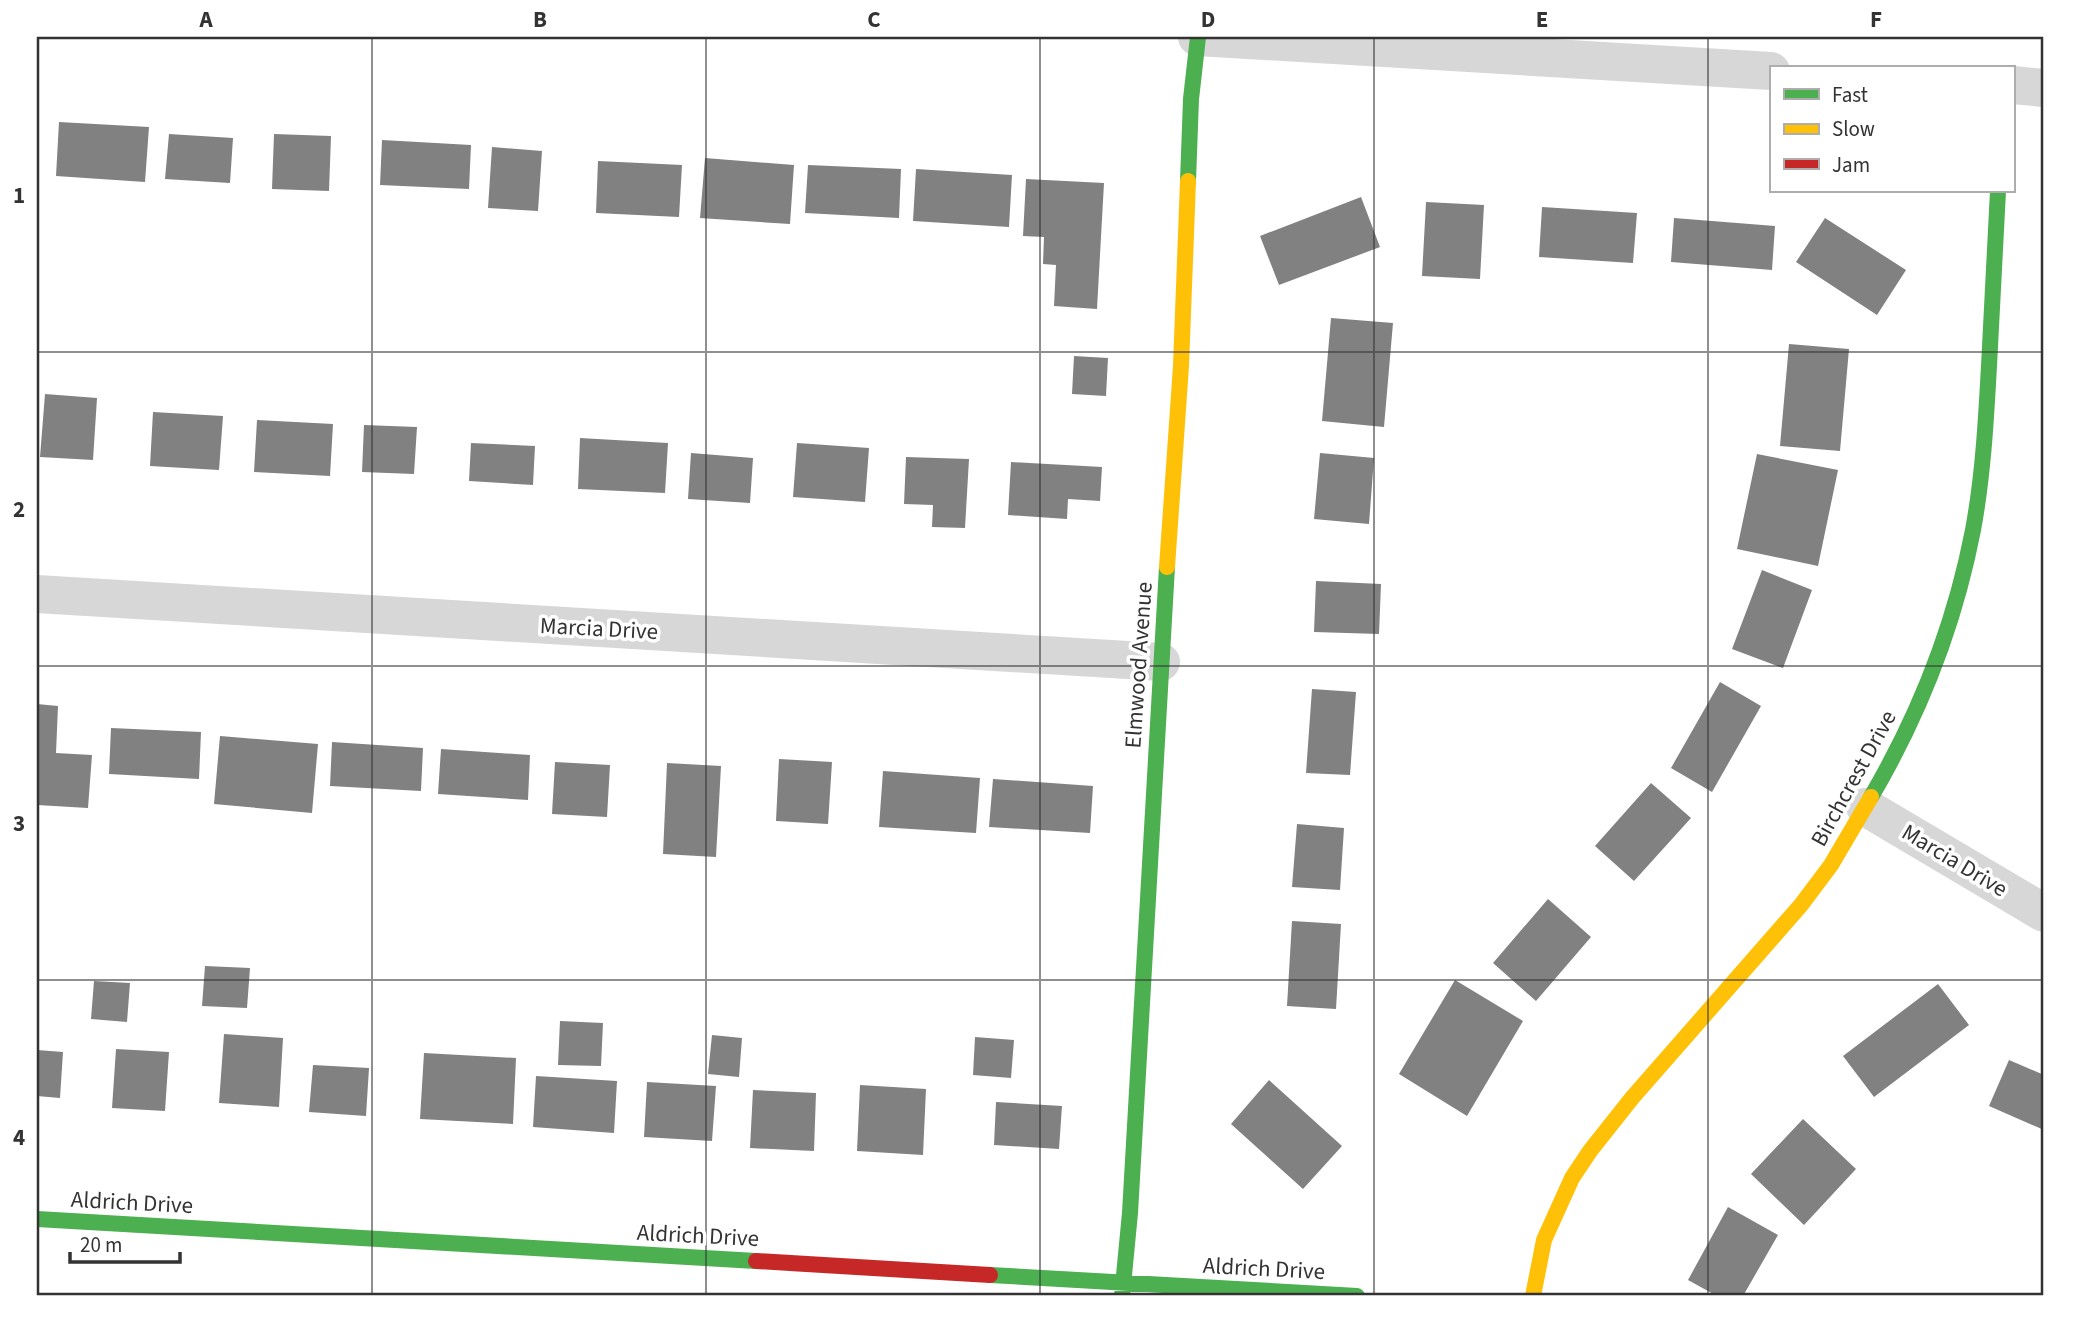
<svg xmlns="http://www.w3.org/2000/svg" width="2081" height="1333" font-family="'Source Sans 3',sans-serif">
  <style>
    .building { fill: #818181 }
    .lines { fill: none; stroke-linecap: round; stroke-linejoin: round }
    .street { stroke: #d7d7d7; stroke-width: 38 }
    .fast { stroke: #4caf50; stroke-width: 16 }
    .slow { stroke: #ffc107; stroke-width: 16 }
    .jam { stroke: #c62828; stroke-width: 16 }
    .grid { fill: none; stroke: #333; stroke-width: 2; stroke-opacity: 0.55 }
    .labels { text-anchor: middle; stroke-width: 7; stroke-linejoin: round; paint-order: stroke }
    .street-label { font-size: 23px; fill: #333; stroke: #fff }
    .neatline { fill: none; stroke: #333; stroke-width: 2.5 }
    .grid-label { font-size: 23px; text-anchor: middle; font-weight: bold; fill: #333 }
  </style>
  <rect width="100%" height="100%" fill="#fff"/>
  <path class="building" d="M 59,122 L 149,127 L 145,182 L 56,176 Z
    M 169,134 L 233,138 L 230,183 L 165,179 Z
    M 274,134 L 331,136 L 329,191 L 272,189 Z
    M 382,140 L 471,145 L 469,189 L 380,185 Z
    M 492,147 L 542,151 L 538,211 L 488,208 Z
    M 705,158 L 794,165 L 790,224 L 700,218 Z
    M 598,161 L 682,165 L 679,217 L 596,213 Z
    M 808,165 L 901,169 L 899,218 L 805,213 Z
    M 916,169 L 1012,175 L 1009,227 L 913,221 Z
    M 1026,179 L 1104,183 L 1097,309 L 1054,306 L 1056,265 L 1043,264 L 1044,237 L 1023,236 Z
    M 1361,197 L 1380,247 L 1279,285 L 1260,236 Z
    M 1426,202 L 1484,205 L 1480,279 L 1422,276 Z
    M 1542,207 L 1637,213 L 1633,263 L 1539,257 Z
    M 1674,218 L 1775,226 L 1772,270 L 1671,262 Z
    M 1825,218 L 1906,270 L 1877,315 L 1796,262 Z
    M 1331,318 L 1393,323 L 1384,427 L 1322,421 Z
    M 1789,344 L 1849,349 L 1840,451 L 1780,446 Z
    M 1074,356 L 1108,358 L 1106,396 L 1072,394 Z
    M 45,394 L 97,398 L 93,460 L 40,457 Z
    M 153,412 L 223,416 L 219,470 L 150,466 Z
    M 257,420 L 333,424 L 330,476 L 254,472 Z
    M 364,425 L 417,427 L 414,474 L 362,472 Z
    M 580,438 L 668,443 L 665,493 L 578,489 Z
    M 471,443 L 535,446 L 533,485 L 469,481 Z
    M 797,443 L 869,448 L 865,502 L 793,497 Z
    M 691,453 L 753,458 L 750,503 L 688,499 Z
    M 1320,453 L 1374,458 L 1369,524 L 1314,519 Z
    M 1757,454 L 1838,470 L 1818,566 L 1737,549 Z
    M 906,457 L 969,459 L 965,528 L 932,527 L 933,505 L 904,504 Z
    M 1011,462 L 1102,467 L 1100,501 L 1068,499 L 1067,519 L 1008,515 Z
    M 1762,570 L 1812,590 L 1783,668 L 1732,649 Z
    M 1316,581 L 1381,584 L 1379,634 L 1314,632 Z
    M 1720,682 L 1761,706 L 1712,792 L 1671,768 Z
    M 1312,689 L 1356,692 L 1350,775 L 1306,773 Z
    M 37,704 L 58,706 L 56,753 L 92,755 L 88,808 L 37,805 Z
    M 111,728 L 201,732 L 199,779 L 109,774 Z
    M 220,736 L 318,744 L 312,813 L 214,804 Z
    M 332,742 L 423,748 L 421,791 L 330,786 Z
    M 441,749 L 530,755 L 528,800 L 438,794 Z
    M 779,759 L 832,762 L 828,824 L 776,821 Z
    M 555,762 L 610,765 L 607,817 L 552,814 Z
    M 667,763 L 721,766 L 716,857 L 663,854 Z
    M 883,771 L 980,778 L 976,833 L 879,827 Z
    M 993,779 L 1093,786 L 1090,833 L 989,827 Z
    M 1651,783 L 1691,818 L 1634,881 L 1595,846 Z
    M 1297,824 L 1344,828 L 1340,890 L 1292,887 Z
    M 1548,899 L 1591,937 L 1536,1001 L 1493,963 Z
    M 1292,921 L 1341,924 L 1336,1009 L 1287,1006 Z
    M 205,966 L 250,968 L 247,1008 L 202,1006 Z
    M 1455,980 L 1523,1021 L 1467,1116 L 1399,1074 Z
    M 94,981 L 130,983 L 127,1022 L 91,1019 Z
    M 1938,984 L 1969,1025 L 1874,1097 L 1843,1056 Z
    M 560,1021 L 603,1023 L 601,1066 L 558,1065 Z
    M 224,1034 L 283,1038 L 279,1107 L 219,1103 Z
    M 712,1035 L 742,1038 L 739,1077 L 708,1074 Z
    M 975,1037 L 1014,1040 L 1011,1078 L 973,1075 Z
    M 116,1049 L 169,1052 L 165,1111 L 112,1108 Z
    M 37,1050 L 63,1052 L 60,1098 L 37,1096 Z
    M 424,1053 L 516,1058 L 513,1124 L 420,1119 Z
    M 2009,1060 L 2044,1075 L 2044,1130 L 1989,1106 Z
    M 313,1065 L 369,1068 L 366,1116 L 309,1112 Z
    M 536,1076 L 617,1081 L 614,1133 L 533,1127 Z
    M 1269,1080 L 1342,1146 L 1303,1189 L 1231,1124 Z
    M 647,1082 L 716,1086 L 712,1141 L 644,1137 Z
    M 860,1085 L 926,1089 L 923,1155 L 857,1151 Z
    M 753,1090 L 816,1093 L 814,1151 L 750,1148 Z
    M 996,1102 L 1062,1106 L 1059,1149 L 994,1145 Z
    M 1803,1119 L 1856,1169 L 1804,1225 L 1751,1174 Z
    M 1728,1207 L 1778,1235 L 1743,1296 L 1717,1296 L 1688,1280 Z"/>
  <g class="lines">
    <path class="street" d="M 1197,37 L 1771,71
      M 2013,85 L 2044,88
      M 37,594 L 1161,662
      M 1865,807 L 2044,913"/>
    <path class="fast" d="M 1188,181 L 1191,99 L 1198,37
      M 1871,797 C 1919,715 1955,623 1973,530 C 1983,476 1986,421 1989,366 C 1992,308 1995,249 1998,191
      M 37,1219 L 756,1261
      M 990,1275 L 1357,1296
      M 1122,1296 L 1130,1213 L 1167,567"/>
    <path class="slow" d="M 1167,567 L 1181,366 L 1188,181
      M 1533,1296 L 1544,1240 L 1572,1178 L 1590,1151 L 1632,1098 L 1801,905 L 1831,865 L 1871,797"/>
    <path class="jam" d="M 756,1261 L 990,1275"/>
  </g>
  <path class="grid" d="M 372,37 L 372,1296M 706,37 L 706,1296M 1040,37 L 1040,1296M 1374,37 L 1374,1296M 1708,37 L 1708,1296M 37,352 L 2044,352M 37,666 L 2044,666M 37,980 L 2044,980"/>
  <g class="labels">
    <g class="street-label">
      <text transform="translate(599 628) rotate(3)" y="8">Marcia Drive</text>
      <text transform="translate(1138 665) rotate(-86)" y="8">Elmwood Avenue</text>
      <text transform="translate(1853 778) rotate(-61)" y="8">Birchcrest Drive</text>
      <text transform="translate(1955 860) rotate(31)" y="8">Marcia Drive</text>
      <text transform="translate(132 1202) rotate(3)" y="8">Aldrich Drive</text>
      <text transform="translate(698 1235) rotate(3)" y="8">Aldrich Drive</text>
      <text transform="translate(1264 1268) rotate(3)" y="8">Aldrich Drive</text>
    </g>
  </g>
  <rect width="2081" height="1333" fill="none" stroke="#ffffff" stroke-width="77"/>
  <rect x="1770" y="66" width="245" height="126" fill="#ffffff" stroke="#adadad" stroke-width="2"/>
  <rect x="1784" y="89" width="35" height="10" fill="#4caf50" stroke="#adadad" stroke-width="2"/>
  <text x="1832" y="102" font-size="21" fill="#333333">Fast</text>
  <rect x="1784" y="124" width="35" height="10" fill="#ffc107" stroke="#adadad" stroke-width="2"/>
  <text x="1832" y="136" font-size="21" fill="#333333">Slow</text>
  <rect x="1784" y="159" width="35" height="10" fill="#c62828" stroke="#adadad" stroke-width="2"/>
  <text x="1832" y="172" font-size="21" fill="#333333">Jam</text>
  <path d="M70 1252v10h110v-10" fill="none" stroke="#333333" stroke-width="3.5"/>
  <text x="80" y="1252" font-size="21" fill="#333333" stroke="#ffffff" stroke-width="5" paint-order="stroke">20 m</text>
  <rect x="38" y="38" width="2004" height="1256" class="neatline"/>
  <g class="grid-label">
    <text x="206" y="27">A</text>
    <text x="540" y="27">B</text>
    <text x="874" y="27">C</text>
    <text x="1208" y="27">D</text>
    <text x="1542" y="27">E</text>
    <text x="1876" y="27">F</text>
    <text x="19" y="203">1</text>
    <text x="19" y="517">2</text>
    <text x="19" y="831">3</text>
    <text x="19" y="1145">4</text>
  </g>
</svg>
